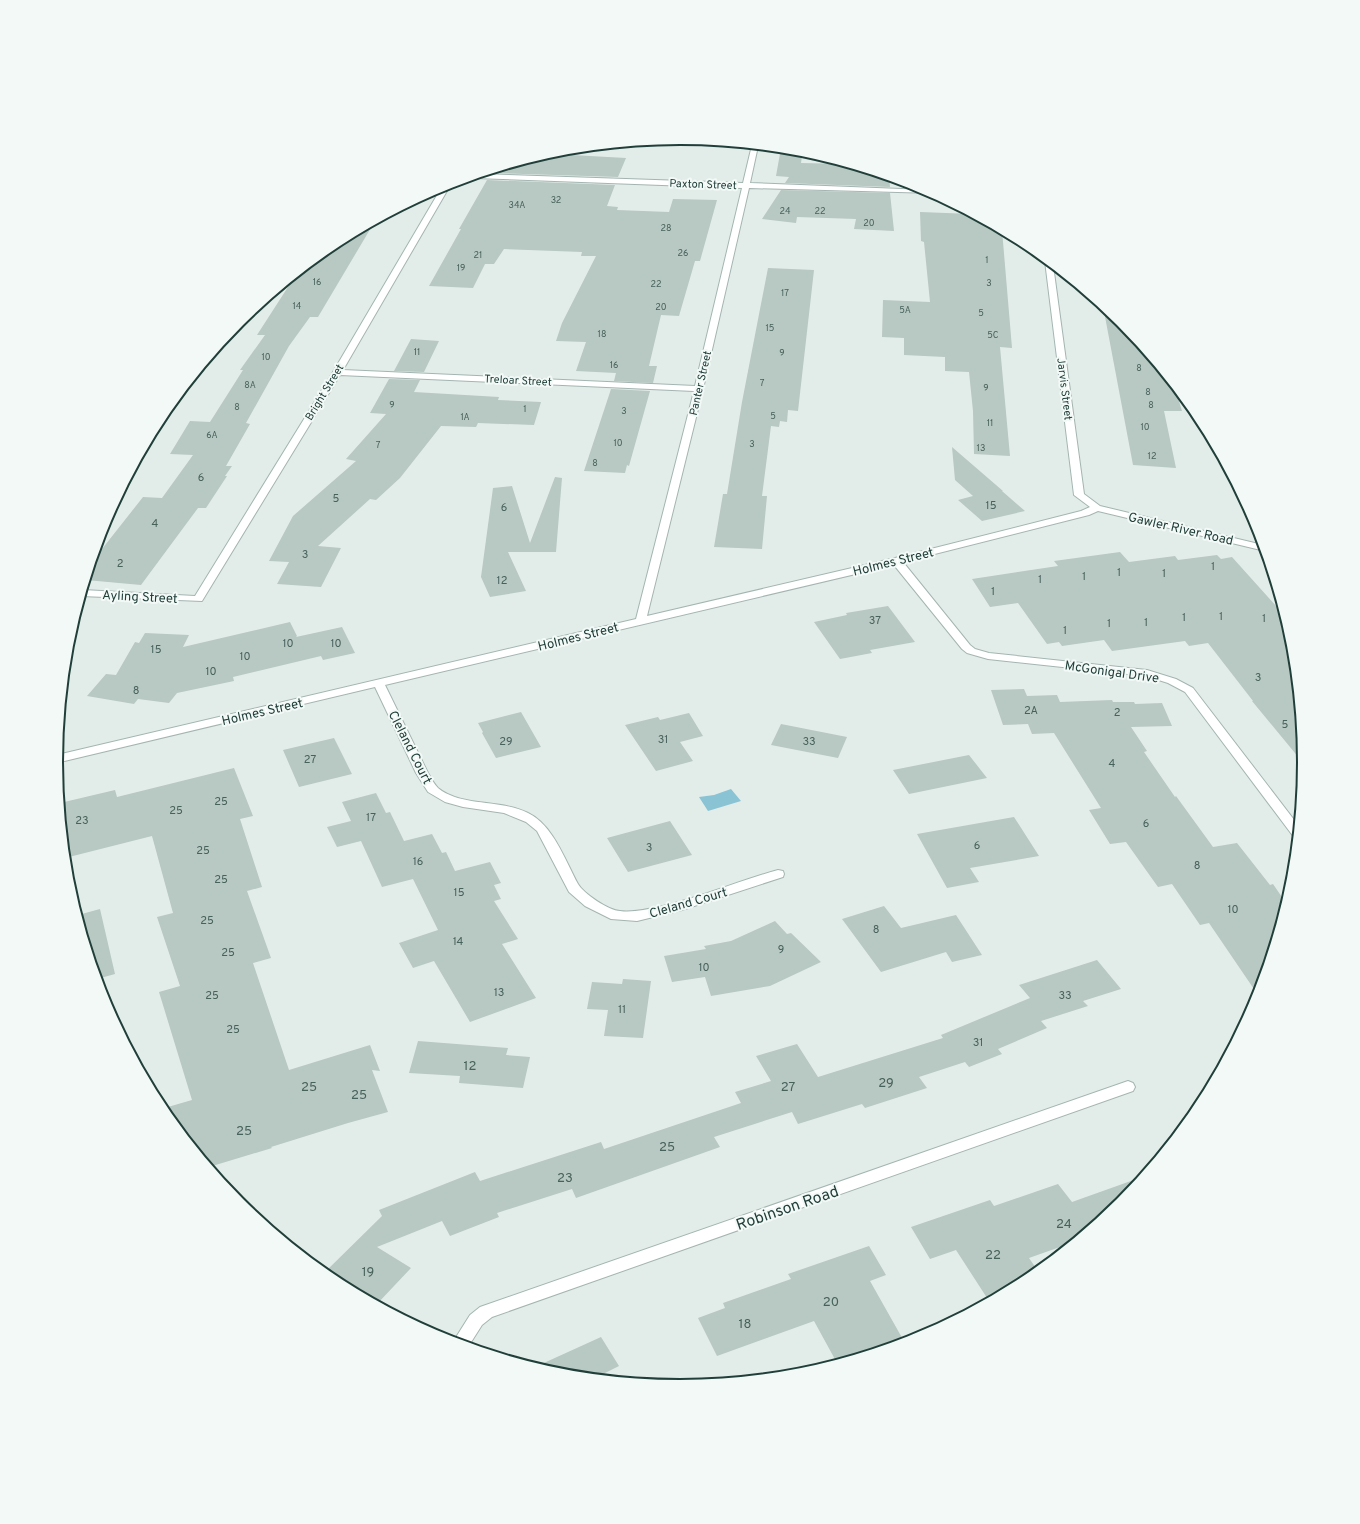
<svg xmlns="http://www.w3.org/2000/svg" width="1360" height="1524" font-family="Overpass,sans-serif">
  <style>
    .water { fill: #89c3d4 }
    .building { fill: #b8c8c2 }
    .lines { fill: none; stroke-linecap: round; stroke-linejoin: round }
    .minor-casing { stroke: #a4b5b1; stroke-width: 2 }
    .minor { fill: #fff; fill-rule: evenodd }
    .labels { text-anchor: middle; stroke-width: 4; stroke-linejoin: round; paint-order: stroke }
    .far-number-label { font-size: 9px; fill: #47615b }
    .far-street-label { font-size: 11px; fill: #213f39; stroke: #f3f9f7 }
    .number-label { font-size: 11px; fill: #47615b }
    .street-label { font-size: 13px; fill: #213f39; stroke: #f3f9f7 }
    .near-number-label { font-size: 13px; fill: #47615b }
    .near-street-label { font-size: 16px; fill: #213f39; stroke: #f3f9f7 }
    .rim { fill: none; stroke: #213f39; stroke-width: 2 }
  </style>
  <rect width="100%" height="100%" fill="#e2ede9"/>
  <path class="water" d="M 731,789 L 741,801 L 708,811 L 699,797 L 714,795 Z"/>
  <path class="building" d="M 576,148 L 572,155 L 626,158 L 618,177 L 491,173 L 493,170 L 558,150 Z
    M 781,148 L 803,150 L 801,163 L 849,164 L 889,176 L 890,187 L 785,183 L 789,177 L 776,176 Z
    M 487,180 L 615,185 L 607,206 L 618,207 L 617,210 L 669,212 L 673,199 L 717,200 L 700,261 L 695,261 L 679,316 L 661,315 L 649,366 L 657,366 L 653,383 L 614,381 L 616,373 L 576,371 L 586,342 L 556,341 L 562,323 L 596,256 L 581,256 L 582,252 L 504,249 L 494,264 L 485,264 L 473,288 L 429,286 L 461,229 L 459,229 Z
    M 781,190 L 890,193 L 894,231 L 854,229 L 856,219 L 797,217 L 796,223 L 762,219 Z
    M 920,212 L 972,214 L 1002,230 L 1012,348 L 1000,347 L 1010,456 L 974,454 L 973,411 L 969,372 L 945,371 L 945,357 L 904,355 L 904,338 L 882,337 L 883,300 L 930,302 L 924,242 L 921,241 Z
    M 375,221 L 318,317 L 310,317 L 289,346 L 246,423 L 250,424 L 226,466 L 232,466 L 225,476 L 227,476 L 206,508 L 198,508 L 141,585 L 86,580 L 96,549 L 102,549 L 143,497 L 162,498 L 193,455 L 170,454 L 190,421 L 210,422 L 243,370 L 240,370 L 265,335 L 257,335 L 297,273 L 334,243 Z
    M 768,268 L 814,270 L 798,411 L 788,410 L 787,422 L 780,421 L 779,427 L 771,426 L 762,496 L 767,496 L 762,549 L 714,547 L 723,494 L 727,494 L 742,402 Z
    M 1103,306 L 1121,321 L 1174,385 L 1182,411 L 1164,411 L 1176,468 L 1133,465 Z
    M 411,339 L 439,341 L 424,372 L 394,371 Z
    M 389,379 L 420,380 L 414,392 L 499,397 L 498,400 L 541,402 L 534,425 L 478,423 L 476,427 L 441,426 L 400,478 L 376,500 L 370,499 L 318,546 L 341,548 L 321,587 L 277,584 L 289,562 L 269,561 L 293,516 L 356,461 L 346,459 L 386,414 L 370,413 Z
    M 611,389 L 650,391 L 629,466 L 627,465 L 625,473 L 584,471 Z
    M 952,447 L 1003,491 L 1002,491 L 1025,511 L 982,521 L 958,500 L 973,496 L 955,480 Z
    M 555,477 L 562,478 L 556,552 L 508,552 L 526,591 L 490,597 L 481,577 L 493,488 L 512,486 L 530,543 Z
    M 1120,552 L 1129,562 L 1175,556 L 1178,560 L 1217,555 L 1221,559 L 1232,557 L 1285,616 L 1292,640 L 1304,764 L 1252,701 L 1253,701 L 1208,643 L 1189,646 L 1185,641 L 1112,651 L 1104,640 L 1062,646 L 1059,642 L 1047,644 L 1018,603 L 990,607 L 972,579 L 1058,566 L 1054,561 Z
    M 888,606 L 915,642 L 870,650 L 872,653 L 840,659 L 814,622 L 847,615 L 846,613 Z
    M 290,622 L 297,636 L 296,637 L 342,627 L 355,653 L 323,660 L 321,656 L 233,677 L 234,681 L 177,693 L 169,703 L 138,699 L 134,704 L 87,696 L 106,674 L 116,675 L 135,642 L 139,643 L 145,633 L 189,635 L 183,647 Z
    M 1024,689 L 1027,696 L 1057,695 L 1060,702 L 1112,700 L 1113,702 L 1134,702 L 1135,704 L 1162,703 L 1172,726 L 1131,727 L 1147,751 L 1144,752 L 1175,797 L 1176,796 L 1213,847 L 1237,843 L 1270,885 L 1273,884 L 1286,903 L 1258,995 L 1209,923 L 1200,925 L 1172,884 L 1158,887 L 1126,842 L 1110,844 L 1089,810 L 1101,808 L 1054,733 L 1032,734 L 1028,724 L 1003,725 L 991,690 Z
    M 521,712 L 541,747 L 496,758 L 482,733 L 483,732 L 478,723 Z
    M 689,713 L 703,736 L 680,742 L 693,761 L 656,771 L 625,725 L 658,717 L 660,720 Z
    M 781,724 L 847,737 L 838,758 L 771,745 Z
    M 334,738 L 352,774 L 299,787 L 283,750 Z
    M 969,755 L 987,778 L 909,794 L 893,770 Z
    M 234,768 L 253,816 L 240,819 L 262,887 L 247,891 L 271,958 L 253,963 L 289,1070 L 370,1045 L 380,1071 L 372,1070 L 388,1112 L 348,1123 L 271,1147 L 272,1148 L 209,1167 L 161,1109 L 192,1100 L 159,992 L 180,986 L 157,917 L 173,913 L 152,836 L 65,858 L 60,803 L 115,790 L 117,797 Z
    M 376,793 L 386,813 L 390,812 L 404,841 L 432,834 L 442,853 L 446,852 L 455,871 L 490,862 L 501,883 L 494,885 L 501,899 L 494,901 L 518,939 L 502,944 L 536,998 L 470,1022 L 434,961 L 413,968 L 399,943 L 438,930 L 413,879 L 382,887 L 361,841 L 337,847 L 327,827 L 351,821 L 342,802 Z
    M 1014,817 L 1039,856 L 970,868 L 979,882 L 947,888 L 917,834 Z
    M 670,821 L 692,855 L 628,872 L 607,838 Z
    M 884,906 L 901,928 L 956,915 L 982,955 L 952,962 L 946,952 L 881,972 L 842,919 Z
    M 100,909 L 115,974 L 97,979 L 78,915 Z
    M 775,921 L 787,934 L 791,933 L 821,962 L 770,986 L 711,996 L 705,977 L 672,982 L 664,956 L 706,949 L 704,946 L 731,941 Z
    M 1097,960 L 1121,989 L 1083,1001 L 1088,1006 L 1041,1021 L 1047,1028 L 998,1049 L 1002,1054 L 969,1067 L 965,1062 L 919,1077 L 927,1088 L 865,1108 L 862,1104 L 798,1124 L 792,1112 L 714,1137 L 720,1147 L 576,1198 L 572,1189 L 497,1213 L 499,1217 L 450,1236 L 442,1221 L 377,1247 L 411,1268 L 377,1304 L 333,1281 L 324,1273 L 382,1216 L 379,1210 L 475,1172 L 480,1181 L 601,1142 L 604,1149 L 741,1103 L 735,1092 L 771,1081 L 756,1056 L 797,1044 L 818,1077 L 943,1038 L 941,1035 L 1030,998 L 1019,985 Z
    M 623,979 L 651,981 L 643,1038 L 604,1036 L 608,1010 L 587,1009 L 592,982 L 622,984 Z
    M 418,1041 L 508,1048 L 506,1055 L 530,1057 L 523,1088 L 459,1083 L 460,1076 L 409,1073 Z
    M 1142,1177 L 1121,1203 L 1074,1242 L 1029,1258 L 1038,1271 L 1026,1281 L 989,1301 L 956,1250 L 930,1259 L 911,1227 L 990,1200 L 994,1206 L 1058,1184 L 1072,1202 Z
    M 869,1246 L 886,1275 L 870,1281 L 905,1343 L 837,1363 L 814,1321 L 717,1356 L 698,1318 L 725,1308 L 723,1303 L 791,1279 L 788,1274 Z
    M 601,1337 L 619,1366 L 595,1378 L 558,1374 L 535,1367 Z"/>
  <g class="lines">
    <defs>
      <path id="minor" d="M 752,145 L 758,146 L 750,183 L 927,190 L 934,193 L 749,188 L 703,389 L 647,616 L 895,558 L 1081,511 L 1090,507 L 1074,495 L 1045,261 L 1046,259 L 1053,265 L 1084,494 L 1100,506 L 1263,545 L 1265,551 L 1098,511 L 1089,515 L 903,562 L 970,645 L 975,649 L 989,653 L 1147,670 L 1176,679 L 1193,688 L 1298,825 L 1297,837 L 1293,836 L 1185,692 L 1168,683 L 1146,676 L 988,659 L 967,653 L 962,649 L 894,565 L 385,685 L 428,773 C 431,778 434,784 438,788 C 461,807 501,799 528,813 C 553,825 565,860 578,884 C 583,893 609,911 620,911 C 633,913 646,909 659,907 C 700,898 738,881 778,870 L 783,871 L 784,874 L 783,877 L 682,910 L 637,921 L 611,919 L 585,906 L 569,892 L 537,831 L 526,822 L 504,813 L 463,807 L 445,802 L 428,792 L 416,773 L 375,687 L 56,763 L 57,755 L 636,619 L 694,391 L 340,375 L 202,601 L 81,596 L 83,590 L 195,596 L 333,372 L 443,185 L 450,183 L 451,184 L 343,370 L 695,386 L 742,188 L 474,178 L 471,177 L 479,174 L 743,183 Z
        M 1128,1081 L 1133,1083 L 1135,1087 L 1133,1091 L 492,1317 L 482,1325 L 468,1347 L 453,1342 L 470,1315 L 480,1307 Z"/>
    </defs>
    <use href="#minor" class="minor-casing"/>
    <use href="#minor" class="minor"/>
  </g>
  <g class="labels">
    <g class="far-number-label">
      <text x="556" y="203">32</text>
      <text x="517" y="208">34A</text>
      <text x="785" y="214">24</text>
      <text x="820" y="214">22</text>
      <text x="869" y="226">20</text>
      <text x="666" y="231">28</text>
      <text x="683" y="256">26</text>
      <text x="478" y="258">21</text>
      <text x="987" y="263">1</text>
      <text x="461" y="271">19</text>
      <text x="317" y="285">16</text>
      <text x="989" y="286">3</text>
      <text x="656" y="287">22</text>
      <text x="785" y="296">17</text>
      <text x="297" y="309">14</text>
      <text x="661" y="310">20</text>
      <text x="905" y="313">5A</text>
      <text x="981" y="316">5</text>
      <text x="770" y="331">15</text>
      <text x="602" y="337">18</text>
      <text x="993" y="338">5C</text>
      <text x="417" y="355">11</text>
      <text x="782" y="356">9</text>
      <text x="266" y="360">10</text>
      <text x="614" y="368">16</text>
      <text x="1139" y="371">8</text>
      <text x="762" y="386">7</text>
      <text x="250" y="388">8A</text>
      <text x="986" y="391">9</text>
      <text x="1148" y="395">8</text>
      <text x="392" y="408">9</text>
      <text x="1151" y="408">8</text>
      <text x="237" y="410">8</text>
      <text x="525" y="412">1</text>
      <text x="624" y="414">3</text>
      <text x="773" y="419">5</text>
      <text x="465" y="420">1A</text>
      <text x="990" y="426">11</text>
      <text x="1145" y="430">10</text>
      <text x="212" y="438">6A</text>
      <text x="618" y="446">10</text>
      <text x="752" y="447">3</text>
      <text x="378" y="448">7</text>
      <text x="981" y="451">13</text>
      <text x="1152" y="459">12</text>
      <text x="595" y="466">8</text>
    </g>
    <g class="far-street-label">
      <text transform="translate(703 184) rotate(2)" y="4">Paxton Street</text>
      <text transform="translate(518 380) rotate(3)" y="4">Treloar Street</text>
      <text transform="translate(700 383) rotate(-77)" y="4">Panter Street</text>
      <text transform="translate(1065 389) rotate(83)" y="4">Jarvis Street</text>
      <text transform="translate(324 392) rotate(-59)" y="4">Bright Street</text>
    </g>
    <g class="number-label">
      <text x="201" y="481">6</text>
      <text x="336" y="502">5</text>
      <text x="991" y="509">15</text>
      <text x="504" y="511">6</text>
      <text x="155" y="527">4</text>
      <text x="305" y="558">3</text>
      <text x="120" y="567">2</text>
      <text x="1213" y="570">1</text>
      <text x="1119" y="576">1</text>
      <text x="1164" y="577">1</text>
      <text x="1084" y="580">1</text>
      <text x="1040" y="583">1</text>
      <text x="502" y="584">12</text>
      <text x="993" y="595">1</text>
      <text x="1221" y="620">1</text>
      <text x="1184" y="621">1</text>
      <text x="1264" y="622">1</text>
      <text x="875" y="624">37</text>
      <text x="1146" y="626">1</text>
      <text x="1109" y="627">1</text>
      <text x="1065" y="634">1</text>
      <text x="288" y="647">10</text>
      <text x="336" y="647">10</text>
      <text x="156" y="653">15</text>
      <text x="245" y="660">10</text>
      <text x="211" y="675">10</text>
      <text x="1258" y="681">3</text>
      <text x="136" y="694">8</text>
      <text x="1031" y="714">2A</text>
      <text x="1117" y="716">2</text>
      <text x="1285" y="728">5</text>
      <text x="663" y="743">31</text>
      <text x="506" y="745">29</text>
      <text x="809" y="745">33</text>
      <text x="310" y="763">27</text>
      <text x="1112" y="767">4</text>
      <text x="221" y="805">25</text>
      <text x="176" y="814">25</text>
      <text x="371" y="821">17</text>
      <text x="82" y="824">23</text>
      <text x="1146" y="827">6</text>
      <text x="977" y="849">6</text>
      <text x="649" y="851">3</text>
      <text x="203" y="854">25</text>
      <text x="418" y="865">16</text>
      <text x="1197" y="869">8</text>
      <text x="221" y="883">25</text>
      <text x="459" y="896">15</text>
      <text x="1233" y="913">10</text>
      <text x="207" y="924">25</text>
      <text x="876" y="933">8</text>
      <text x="458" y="945">14</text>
      <text x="781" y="953">9</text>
      <text x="228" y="956">25</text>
      <text x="704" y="971">10</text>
      <text x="499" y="996">13</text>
      <text x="212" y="999">25</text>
      <text x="1065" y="999">33</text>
      <text x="622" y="1013">11</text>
      <text x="233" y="1033">25</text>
      <text x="978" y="1046">31</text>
    </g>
    <g class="street-label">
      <text transform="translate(1181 528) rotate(13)" y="5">Gawler River Road</text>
      <text transform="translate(893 561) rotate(-14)" y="5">Holmes Street</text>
      <text transform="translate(140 596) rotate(3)" y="5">Ayling Street</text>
      <text transform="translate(578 636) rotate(-14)" y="5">Holmes Street</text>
      <text transform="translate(1112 671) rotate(8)" y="5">McGonigal Drive</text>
      <text transform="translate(262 711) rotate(-13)" y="5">Holmes Street</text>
      <text transform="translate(411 747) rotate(63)" y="5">Cleland Court</text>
      <text transform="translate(688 902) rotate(-16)" y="5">Cleland Court</text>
    </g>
    <g class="near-number-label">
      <text x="470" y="1070">12</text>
      <text x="886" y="1087">29</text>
      <text x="309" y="1091">25</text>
      <text x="788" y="1091">27</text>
      <text x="359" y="1099">25</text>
      <text x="244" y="1135">25</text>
      <text x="667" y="1151">25</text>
      <text x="565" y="1182">23</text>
      <text x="1064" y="1228">24</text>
      <text x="993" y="1259">22</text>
      <text x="368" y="1276">19</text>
      <text x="831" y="1306">20</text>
      <text x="745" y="1328">18</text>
    </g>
    <g class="near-street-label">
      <text transform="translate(787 1207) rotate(-19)" y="6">Robinson Road</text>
    </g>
  </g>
  <path d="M0 0H1360V1524H0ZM63 762a617 617 0 1 1 1234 0a617 617 0 1 1-1234 0Z" fill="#f3f9f7" fill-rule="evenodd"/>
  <path class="rim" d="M63 762a617 617 0 1 1 1234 0a617 617 0 1 1-1234 0Z"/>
</svg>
